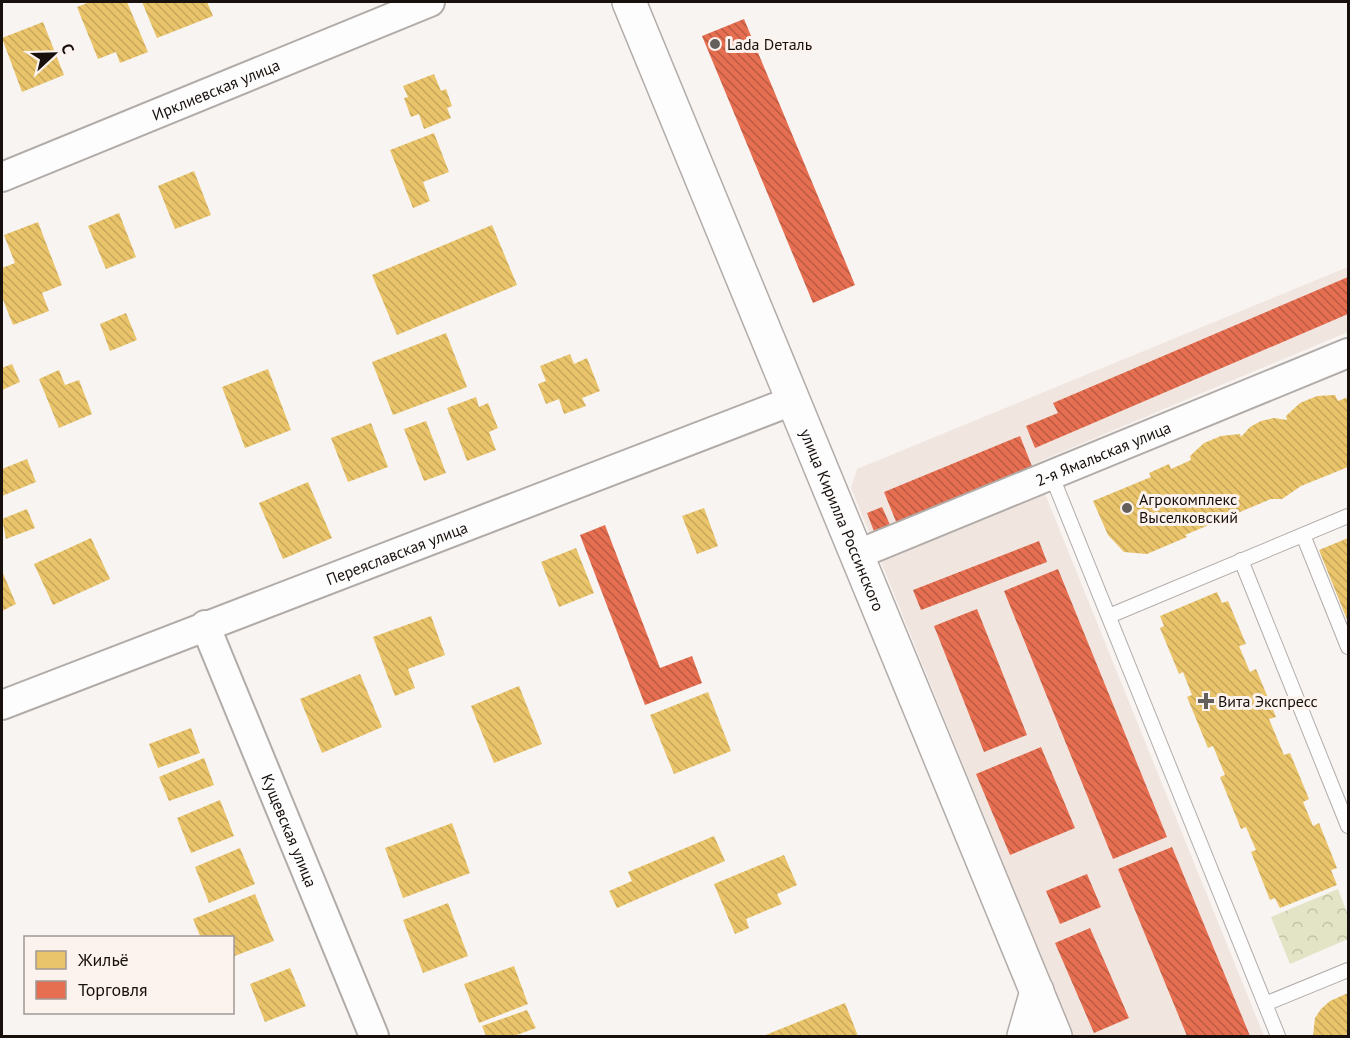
<svg xmlns="http://www.w3.org/2000/svg" width="1350" height="1038" font-family="'PT Sans',sans-serif">
  <style>
    .built { fill: #f1e5df }
    .park { fill: url(#park-crowns) }
    .homes { fill: url(#homes-back-hatch) }
    .shops { fill: url(#shops-back-hatch) }
    .lines { fill: none; stroke-linecap: round; stroke-linejoin: round }
    .service-casing { stroke: #b2aca9; stroke-width: 16 }
    .minor-casing { stroke: #b2aca9; stroke-width: 32 }
    .tertiary-casing { stroke: #b2aca9; stroke-width: 36 }
    .secondary-casing { stroke: #b2aca9; stroke-width: 36 }
    .service { stroke: #fefdfd; stroke-width: 14 }
    .minor { stroke: #fefdfd; stroke-width: 28 }
    .tertiary { stroke: #fefdfd; stroke-width: 33 }
    .secondary { stroke: #fefdfd; stroke-width: 33 }
    .poi-dot { fill: #66605c; stroke: #fcf3ee; stroke-width: 2 }
    .labels { text-anchor: middle; stroke-width: 6; stroke-linejoin: round; paint-order: stroke }
    .poi-label { font-size: 16px; fill: #17100c; stroke: #fcf3ee; text-anchor: start }
    .street-label { font-size: 16px; fill: #17100c; stroke: #fcf3ee }
  </style>
  <defs>
    <pattern id="park-crowns" width="20" height="18" patternUnits="userSpaceOnUse" patternTransform="scale(1.5)"><rect width="20" height="18" fill="#e2e4c5"/><path d="M2 6a3 3 0 1 1 6 0M12 15a3 3 0 1 1 6 0" fill="none" stroke="#c1c3a8"/></pattern>
    <pattern id="homes-back-hatch" width="6" height="6" patternUnits="userSpaceOnUse" patternTransform="scale(1.5)"><rect width="6" height="6" fill="#e9c46a"/><path d="M-1 5l2 2M0 0l6 6M5-1l2 2" fill="none" stroke="#c7a75b"/></pattern>
    <pattern id="shops-back-hatch" width="6" height="6" patternUnits="userSpaceOnUse" patternTransform="scale(1.5)"><rect width="6" height="6" fill="#e76f51"/><path d="M-1 5l2 2M0 0l6 6M5-1l2 2" fill="none" stroke="#ba5a42"/></pattern>
  </defs>
  <rect width="100%" height="100%" fill="#f8f4f2"/>
  <path class="built" d="M 1348,267 L 1348,332 L 1033,464 L 1264,1036 L 1073,1036 L 851,488 L 857,469 Z"/>
  <path class="park" d="M 1338,889 L 1348,915 L 1348,939 L 1290,964 L 1271,917 Z"/>
  <path class="homes" d="M 90,2 L 127,2 L 148,52 L 120,63 L 116,52 L 98,59 L 77,7 Z
    M 142,2 L 207,2 L 213,16 L 157,38 Z
    M 43,22 L 64,75 L 22,92 L 2,38 Z
    M 434,74 L 441,91 L 446,89 L 452,106 L 447,108 L 451,118 L 424,129 L 419,114 L 411,117 L 404,98 L 408,97 L 403,86 Z
    M 434,133 L 449,172 L 423,182 L 430,201 L 413,208 L 390,150 Z
    M 194,171 L 211,215 L 175,229 L 158,186 Z
    M 119,213 L 136,257 L 106,269 L 88,226 Z
    M 38,222 L 62,285 L 42,293 L 49,311 L 13,325 L 2,297 L 2,268 L 15,263 L 4,235 Z
    M 492,225 L 517,285 L 397,335 L 372,275 Z
    M 126,313 L 137,340 L 110,351 L 100,324 Z
    M 446,333 L 467,387 L 393,415 L 372,362 Z
    M 570,354 L 574,364 L 587,358 L 600,391 L 582,398 L 586,406 L 564,414 L 559,399 L 546,404 L 538,384 L 546,381 L 540,366 Z
    M 12,364 L 20,382 L 2,390 L 2,368 Z
    M 268,369 L 291,430 L 245,448 L 222,387 Z
    M 59,370 L 65,385 L 79,380 L 92,414 L 59,428 L 39,379 Z
    M 1335,395 L 1338,401 L 1348,397 L 1348,467 L 1301,486 L 1282,499 L 1271,499 L 1185,535 L 1187,537 L 1147,554 L 1124,552 L 1108,535 L 1093,501 L 1151,477 L 1149,473 L 1169,464 L 1171,469 L 1191,460 L 1190,456 L 1204,443 L 1221,436 L 1240,434 L 1241,437 L 1250,427 L 1261,421 L 1274,418 L 1287,420 L 1286,416 L 1300,403 L 1317,396 Z
    M 476,397 L 479,407 L 488,403 L 498,428 L 489,432 L 496,450 L 467,461 L 447,408 Z
    M 426,421 L 446,473 L 424,481 L 404,429 Z
    M 371,423 L 388,467 L 348,482 L 331,438 Z
    M 27,459 L 36,482 L 2,496 L 2,469 Z
    M 308,482 L 332,538 L 283,559 L 259,503 Z
    M 704,508 L 718,546 L 697,554 L 682,516 Z
    M 27,509 L 35,528 L 6,539 L 2,519 Z
    M 91,538 L 110,579 L 53,605 L 34,564 Z
    M 1348,538 L 1348,622 L 1319,550 Z
    M 576,548 L 594,593 L 559,607 L 541,562 Z
    M 2,571 L 16,604 L 2,611 Z
    M 1217,592 L 1222,603 L 1228,601 L 1246,644 L 1239,646 L 1250,672 L 1256,669 L 1276,717 L 1269,719 L 1284,755 L 1290,753 L 1309,799 L 1303,802 L 1313,826 L 1319,823 L 1337,868 L 1331,870 L 1337,885 L 1280,908 L 1275,898 L 1270,900 L 1251,852 L 1256,850 L 1246,827 L 1241,829 L 1220,777 L 1225,775 L 1213,746 L 1208,748 L 1187,697 L 1192,695 L 1183,672 L 1179,674 L 1160,628 L 1164,626 L 1160,616 Z
    M 431,616 L 445,655 L 408,669 L 415,688 L 395,696 L 373,637 Z
    M 360,674 L 382,727 L 322,753 L 300,699 Z
    M 519,686 L 542,744 L 494,763 L 471,706 Z
    M 708,692 L 731,751 L 674,774 L 650,715 Z
    M 191,728 L 200,753 L 158,768 L 149,744 Z
    M 204,758 L 214,785 L 169,801 L 159,777 Z
    M 220,800 L 234,836 L 191,853 L 177,818 Z
    M 452,823 L 470,873 L 403,898 L 385,848 Z
    M 714,836 L 725,861 L 617,908 L 609,891 L 632,881 L 628,872 Z
    M 240,848 L 255,884 L 209,903 L 195,867 Z
    M 784,855 L 797,885 L 777,894 L 782,904 L 746,919 L 749,928 L 735,934 L 714,884 Z
    M 255,894 L 274,941 L 232,957 L 232,938 L 201,938 L 193,919 Z
    M 448,903 L 468,956 L 423,973 L 403,920 Z
    M 514,966 L 528,1004 L 479,1023 L 464,984 Z
    M 290,968 L 306,1006 L 265,1022 L 250,984 Z
    M 1348,993 L 1348,1036 L 1313,1036 L 1315,1018 L 1321,1009 L 1330,1001 Z
    M 845,1003 L 858,1036 L 763,1036 Z
    M 527,1010 L 536,1028 L 514,1036 L 486,1036 L 482,1026 Z"/>
  <path class="shops" d="M 744,19 L 855,285 L 813,303 L 702,36 Z
    M 1348,277 L 1348,314 L 1035,448 L 1026,426 L 1058,413 L 1053,403 Z
    M 1020,436 L 1033,469 L 897,524 L 884,492 Z
    M 882,507 L 891,527 L 875,534 L 867,513 Z
    M 605,525 L 660,668 L 692,656 L 702,683 L 645,705 L 580,535 Z
    M 1039,541 L 1047,562 L 921,610 L 913,590 Z
    M 1058,569 L 1167,837 L 1113,859 L 1004,591 Z
    M 977,609 L 1027,735 L 984,752 L 934,626 Z
    M 1041,747 L 1075,828 L 1010,855 L 976,774 Z
    M 1172,847 L 1250,1036 L 1187,1036 L 1118,869 Z
    M 1087,874 L 1101,907 L 1060,924 L 1046,891 Z
    M 1090,928 L 1129,1018 L 1094,1033 L 1055,943 Z"/>
  <g class="lines">
    <defs>
      <path id="service" d="M 1051,474 L 1278,1036
        M 1303,535 L 1348,647
        M 1241,560 L 1348,826
        M 1109,616 L 1348,516
        M 1265,1004 L 1348,970"/>
      <g id="minor">
        <path id="s1" d="M 2,177 L 430,2"/>
        <path id="s2" d="M 856,555 L 1348,353"/>
        <path id="s3" d="M 205,625 L 374,1036"/>
        <path id="s4" d="M 2,705 L 792,401"/>
      </g>
      <path id="tertiary" d="M 1024,1036 L 1037,991"/>
      <g id="secondary">
        <path id="s5" d="M 629,2 L 1055,1036"/>
      </g>
    </defs>
    <use href="#service" class="service-casing"/>
    <use href="#minor" class="minor-casing"/>
    <use href="#tertiary" class="tertiary-casing"/>
    <use href="#secondary" class="secondary-casing"/>
    <use href="#service" class="service"/>
    <use href="#minor" class="minor"/>
    <use href="#tertiary" class="tertiary"/>
    <use href="#secondary" class="secondary"/>
  </g>
  <g class="poi-dot">
    <circle cx="715" cy="44" r="6"/>
    <circle cx="1127" cy="508" r="6"/>
    <path d="M1203 692h6v6h6v6h-6v6h-6v-6h-6v-6h6z"/>
  </g>
  <g class="labels">
    <g class="poi-label">
      <text x="727" y="50">Lada Dеталь</text>
      <text x="1139" y="505">Агрокомплекс<tspan x="1139" dy="18">Выселковский</tspan></text>
      <text x="1218" y="707">Вита Экспресс</text>
    </g>
    <g class="street-label">
      <text dy="6" stroke="none"><textPath href="#s1" startOffset="231">Ирклиевская улица</textPath></text>
      <text dy="6" stroke="none"><textPath href="#s2" startOffset="267">2-я Ямальская улица</textPath></text>
      <text dy="6" stroke="none"><textPath href="#s5" startOffset="560">улица Кирилла Россинского</textPath></text>
      <text dy="6" stroke="none"><textPath href="#s4" startOffset="423">Переяславская улица</textPath></text>
      <text dy="6" stroke="none"><textPath href="#s3" startOffset="222">Кущевская улица</textPath></text>
    </g>
  </g>
  <rect width="1350" height="1038" fill="none" stroke="#17100c" stroke-width="6"/>
  <rect x="24" y="936" width="210" height="78" fill="#fcf3ee" stroke="#a09894" stroke-width="1.5"/>
  <rect x="36" y="951" width="30" height="18" fill="#e9c46a" stroke="#a09894" stroke-width="1.5"/>
  <text x="78" y="966" font-size="18" fill="#17100c">Жильё</text>
  <rect x="36" y="981" width="30" height="18" fill="#e76f51" stroke="#a09894" stroke-width="1.5"/>
  <text x="78" y="996" font-size="18" fill="#17100c">Торговля</text>
  <g transform="translate(54 54) rotate(68)" stroke="#fcf3ee" stroke-width="4.5" paint-order="stroke">
  <path d="M0-4.5L10 22L0 15L-10 22Z" fill="#17100c"/>
  <text y="-9" font-size="16" font-weight="bold" text-anchor="middle" fill="#17100c">С</text>
  </g>
</svg>
